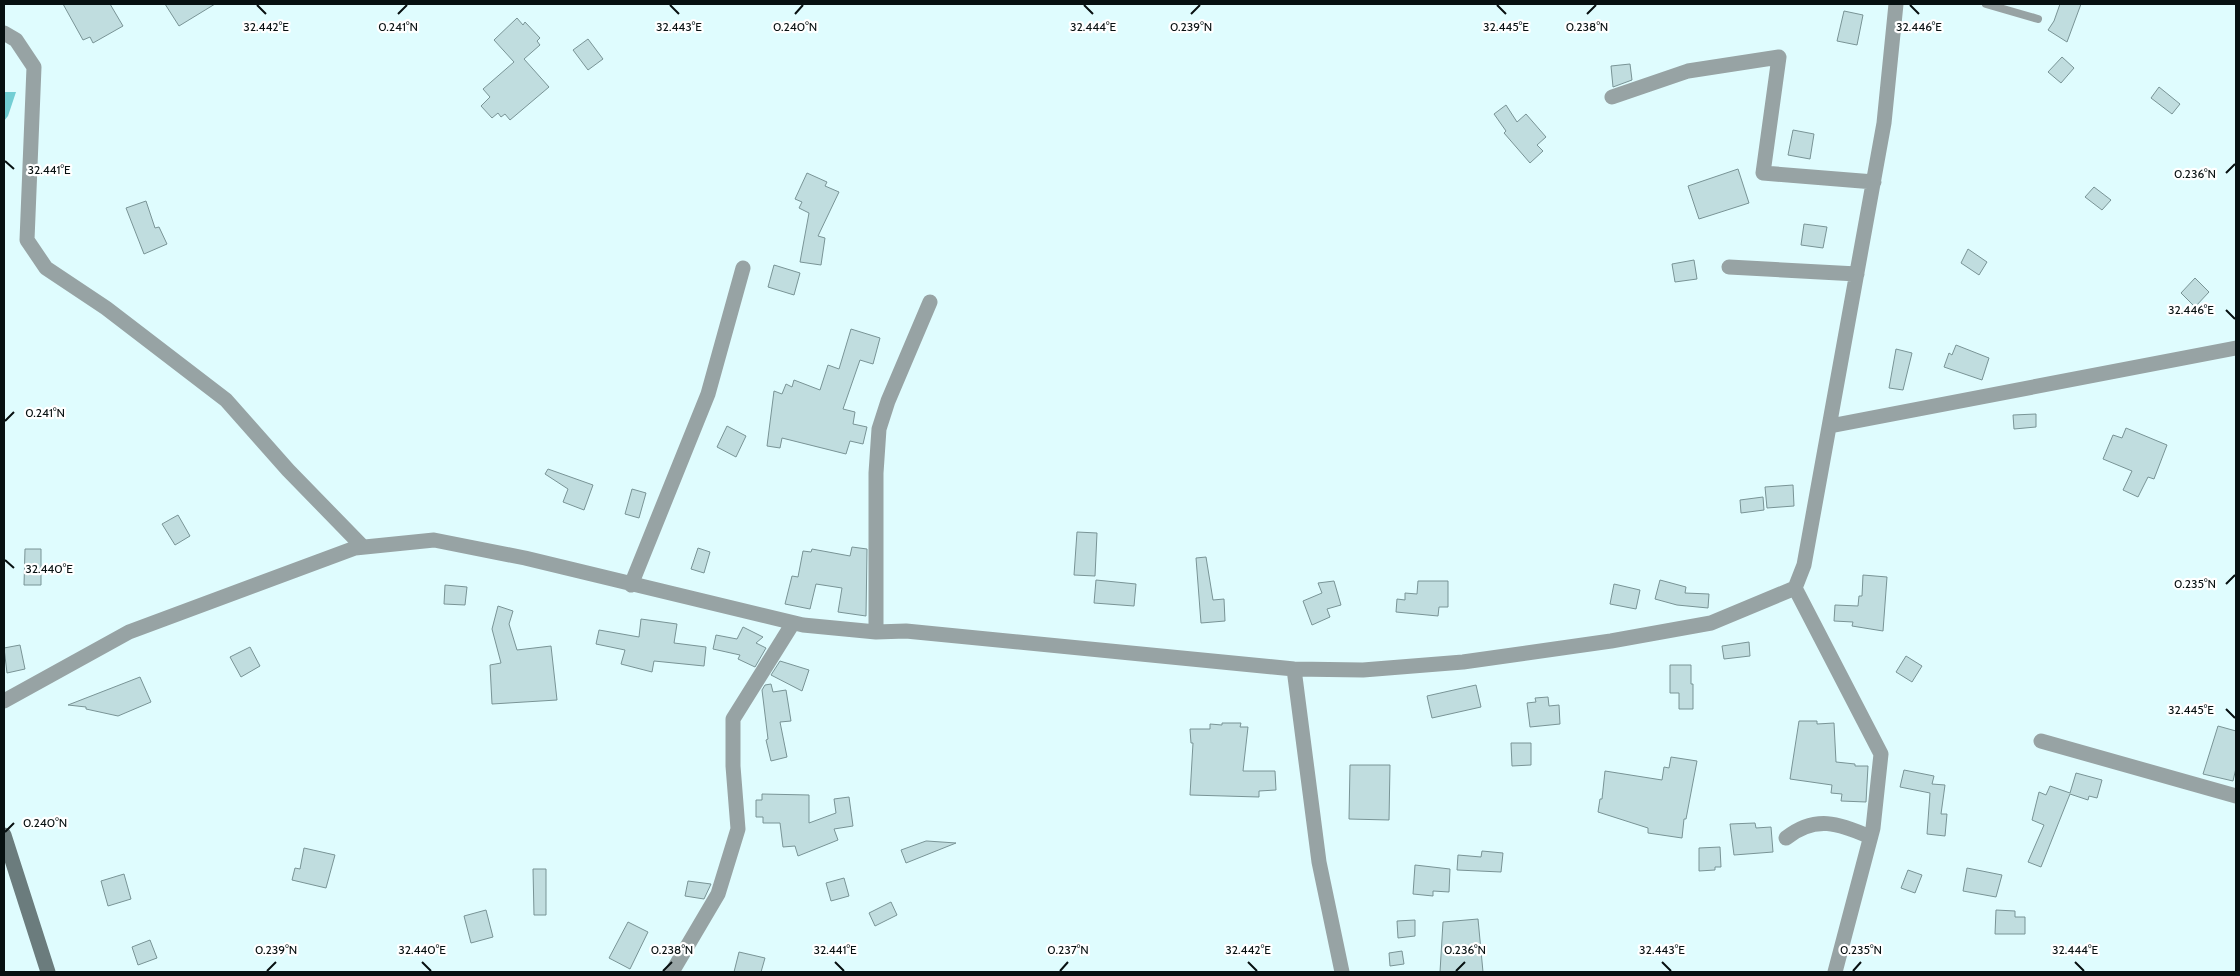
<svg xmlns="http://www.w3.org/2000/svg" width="2240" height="976" font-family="Cabin,sans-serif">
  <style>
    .forest { fill: #72ced4 }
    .building { fill: #c0dddf; stroke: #799496 }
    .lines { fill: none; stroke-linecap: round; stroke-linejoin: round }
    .lane { stroke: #97a3a4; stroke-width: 8 }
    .street { stroke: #97a3a4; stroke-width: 15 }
    .secondary { stroke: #6b7c7d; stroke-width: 15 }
    .ticks { fill: none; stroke: #071011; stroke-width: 2 }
    .ticks-label { font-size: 12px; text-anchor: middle; fill: #071011; stroke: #fff; stroke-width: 4.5; stroke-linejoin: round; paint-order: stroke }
  </style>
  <rect width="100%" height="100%" fill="#dffcfe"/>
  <path class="forest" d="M 4,92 L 16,92 L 8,116 L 4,121 Z"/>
  <path class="building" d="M 63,4 L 110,4 L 123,26 L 93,43 L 90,37 L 83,40 Z
    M 165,4 L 215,4 L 179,26 Z
    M 2060,4 L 2081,4 L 2067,42 L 2048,30 L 2054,21 Z
    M 1844,11 L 1863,15 L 1857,45 L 1837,41 Z
    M 517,18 L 523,25 L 525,22 L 540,38 L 537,41 L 540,45 L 524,59 L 549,87 L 510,120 L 505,114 L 501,117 L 498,113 L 492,118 L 481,106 L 490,97 L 483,89 L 514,62 L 494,40 Z
    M 588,39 L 603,59 L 588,70 L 573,50 Z
    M 2062,57 L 2074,68 L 2061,83 L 2048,72 Z
    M 1630,64 L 1632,80 L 1613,87 L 1611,66 Z
    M 2159,87 L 2180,104 L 2172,114 L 2151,98 Z
    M 1506,105 L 1517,122 L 1526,114 L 1546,137 L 1537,145 L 1543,151 L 1530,163 L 1504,133 L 1506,131 L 1494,114 Z
    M 1793,130 L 1814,134 L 1810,159 L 1788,155 Z
    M 1738,169 L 1749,203 L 1699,219 L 1688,186 Z
    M 807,173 L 827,182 L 825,186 L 839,192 L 818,236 L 825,238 L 821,265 L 800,262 L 809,213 L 799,208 L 802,202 L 795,199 Z
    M 2094,187 L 2111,200 L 2102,210 L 2085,197 Z
    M 146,201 L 155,228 L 159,227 L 167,244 L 144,254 L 126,208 Z
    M 1804,224 L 1827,227 L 1823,248 L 1801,245 Z
    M 1968,249 L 1987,262 L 1979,275 L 1961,263 Z
    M 1694,260 L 1697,279 L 1675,282 L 1672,264 Z
    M 774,265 L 800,273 L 794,295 L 768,287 Z
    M 2195,278 L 2209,292 L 2195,307 L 2181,293 Z
    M 851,329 L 880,338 L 873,364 L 860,360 L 843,409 L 855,412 L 853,424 L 867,427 L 863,444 L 850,441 L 846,454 L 782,438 L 780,448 L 767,446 L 774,391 L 782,394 L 786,384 L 792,387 L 794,380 L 820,390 L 828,365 L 839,369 Z
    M 1956,345 L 1989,358 L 1982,380 L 1944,367 L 1949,353 L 1952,355 Z
    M 1896,349 L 1912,353 L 1903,390 L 1889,388 Z
    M 2036,414 L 2036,427 L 2014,429 L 2013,415 Z
    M 727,426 L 746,436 L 736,457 L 717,447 Z
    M 2126,428 L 2167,445 L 2154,479 L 2148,477 L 2138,497 L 2123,490 L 2132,471 L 2103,459 L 2113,435 L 2122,438 Z
    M 548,469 L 593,485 L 584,510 L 563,502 L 568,489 L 545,474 Z
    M 1793,485 L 1794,506 L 1767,508 L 1765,487 Z
    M 632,489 L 646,493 L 639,518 L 625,514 Z
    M 1763,497 L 1764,510 L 1741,513 L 1740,500 Z
    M 178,515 L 190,536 L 175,545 L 162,524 Z
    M 1077,532 L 1097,533 L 1095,576 L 1074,575 Z
    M 852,547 L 867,549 L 866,616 L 838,612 L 842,588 L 816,584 L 810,609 L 785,604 L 792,576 L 798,577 L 803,551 L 811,552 L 812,549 L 850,556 Z
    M 698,548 L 710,552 L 704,573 L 691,569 Z
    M 25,549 L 41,549 L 41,585 L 24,585 Z
    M 1206,557 L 1213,600 L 1224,599 L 1225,621 L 1201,623 L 1196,558 Z
    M 1863,575 L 1887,577 L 1883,631 L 1852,626 L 1853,622 L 1834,621 L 1835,605 L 1858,606 L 1859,596 L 1862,596 Z
    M 1096,580 L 1136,584 L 1134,606 L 1094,603 Z
    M 1660,580 L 1686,587 L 1685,593 L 1709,594 L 1708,608 L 1677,605 L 1655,599 Z
    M 1334,581 L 1341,605 L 1327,609 L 1330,617 L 1312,625 L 1303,601 L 1322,593 L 1318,583 Z
    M 1418,581 L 1448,581 L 1448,607 L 1439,607 L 1438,616 L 1396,612 L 1397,599 L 1405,600 L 1405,593 L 1417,594 Z
    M 1614,584 L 1640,590 L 1636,609 L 1610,604 Z
    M 445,585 L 467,587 L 465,605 L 444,604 Z
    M 498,606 L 513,611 L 509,624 L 517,650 L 551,646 L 557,700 L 492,704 L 490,665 L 501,663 L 492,629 Z
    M 641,619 L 677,624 L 674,643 L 706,647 L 704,666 L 654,661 L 652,672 L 621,664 L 625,650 L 596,644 L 599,630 L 639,637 Z
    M 743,627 L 763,637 L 756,643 L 766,648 L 755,667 L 738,659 L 740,655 L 713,649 L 716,635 L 737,639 Z
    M 1749,642 L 1750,656 L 1724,659 L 1722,646 Z
    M 20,645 L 25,669 L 7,673 L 4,648 Z
    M 250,647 L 260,666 L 241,677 L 230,657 Z
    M 1906,656 L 1922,666 L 1912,682 L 1896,672 Z
    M 780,661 L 809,670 L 802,691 L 771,675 Z
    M 1670,665 L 1691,665 L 1691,684 L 1693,684 L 1693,709 L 1679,709 L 1679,693 L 1670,693 Z
    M 140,677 L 151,702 L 118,716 L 86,709 L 86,707 L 68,705 Z
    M 771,684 L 773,692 L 786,690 L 791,721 L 780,722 L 787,757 L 771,761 L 766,740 L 768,739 L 762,690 L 765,685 Z
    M 1476,685 L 1481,707 L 1432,718 L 1427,696 Z
    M 1548,697 L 1549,706 L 1559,705 L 1560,724 L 1530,727 L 1527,703 L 1536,702 L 1535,698 Z
    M 1799,721 L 1817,721 L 1817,724 L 1834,723 L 1836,762 L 1855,764 L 1855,766 L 1868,766 L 1866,802 L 1841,801 L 1842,794 L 1831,793 L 1832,785 L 1790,779 Z
    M 1222,723 L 1241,723 L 1240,727 L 1248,727 L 1243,771 L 1275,771 L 1276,790 L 1259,791 L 1259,797 L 1190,795 L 1193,743 L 1191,743 L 1190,729 L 1210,729 L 1210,724 L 1222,725 Z
    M 2218,726 L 2236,731 L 2236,768 L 2233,781 L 2203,774 Z
    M 1511,743 L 1531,743 L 1531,765 L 1512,766 Z
    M 1671,757 L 1697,761 L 1686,819 L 1684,819 L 1682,838 L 1648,833 L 1648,828 L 1598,812 L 1600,799 L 1602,799 L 1605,771 L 1662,780 L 1664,767 L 1669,768 Z
    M 1350,765 L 1390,765 L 1389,820 L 1349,819 Z
    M 1904,770 L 1934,776 L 1932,784 L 1945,785 L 1941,814 L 1947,814 L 1945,836 L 1927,834 L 1930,793 L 1900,787 Z
    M 2076,773 L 2102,780 L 2097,798 L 2089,796 L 2088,800 L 2070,794 L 2041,867 L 2028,862 L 2044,825 L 2032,820 L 2039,792 L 2046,795 L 2050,786 L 2070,793 Z
    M 762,794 L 809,795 L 809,823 L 836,813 L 834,799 L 849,797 L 853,826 L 834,829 L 838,840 L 798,856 L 795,846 L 783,847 L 780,823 L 763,823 L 763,817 L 756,817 L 756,800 L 762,800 Z
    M 1755,823 L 1756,828 L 1771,827 L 1773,852 L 1734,855 L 1730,824 Z
    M 926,841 L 927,841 L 956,843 L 906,863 L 901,850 Z
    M 1720,847 L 1721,867 L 1715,867 L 1715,870 L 1699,871 L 1699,848 Z
    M 304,848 L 335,855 L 326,888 L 292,880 L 295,868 L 300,869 Z
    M 1482,851 L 1503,853 L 1501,872 L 1457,870 L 1458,855 L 1481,857 Z
    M 1415,865 L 1450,869 L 1449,892 L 1433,891 L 1433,896 L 1413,894 Z
    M 1967,868 L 2002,875 L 1996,897 L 1963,891 Z
    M 533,869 L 546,869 L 546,915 L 534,915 Z
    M 1908,870 L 1922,875 L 1915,893 L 1901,888 Z
    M 124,874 L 131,899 L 108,906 L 101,881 Z
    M 844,878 L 849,896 L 831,901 L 826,883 Z
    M 688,881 L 711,884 L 704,899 L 685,896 Z
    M 891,902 L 897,915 L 875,926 L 869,913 Z
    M 486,910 L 493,937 L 471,943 L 464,916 Z
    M 1996,910 L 2015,911 L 2015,917 L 2025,917 L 2025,934 L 1995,934 Z
    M 1478,919 L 1483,972 L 1440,972 L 1443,922 Z
    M 1415,920 L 1415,936 L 1398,938 L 1397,921 Z
    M 628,922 L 648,932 L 630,969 L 609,958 Z
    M 150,940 L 157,958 L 138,965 L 132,947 Z
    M 1402,951 L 1404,964 L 1390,966 L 1389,953 Z
    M 739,952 L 765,958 L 761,972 L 734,972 Z"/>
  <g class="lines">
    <path class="lane" d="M 1986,4 L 2038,19"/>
    <path class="street" d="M 4,33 L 16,40 L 34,67 L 27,240 L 46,268 L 106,308 L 226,400 L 288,470 L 363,547
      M 1612,97 L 1688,71 L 1779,57 L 1763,173 L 1874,182
      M 1729,267 L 1857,274
      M 1830,426 L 2236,348
      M 631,585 L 708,394 L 743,268
      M 1795,588 L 1881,754 L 1873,828 L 1835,972
      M 876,632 L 876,473 L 879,429 L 888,401 L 930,302
      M 1294,669 L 1319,862 L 1342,972
      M 4,701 L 129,632 L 355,548 L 434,540 L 525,558 L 803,625 L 876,632 L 906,631 L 1294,669 L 1363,670 L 1463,662 L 1611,641 L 1711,623 L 1795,588 L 1804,565 L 1884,123 L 1896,4
      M 2041,741 L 2236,796
      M 1786,838 C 1815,815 1839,823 1870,837
      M 672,972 L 718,894 L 738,829 L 733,766 L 733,719 L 793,623"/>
    <path class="secondary" d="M 4,835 L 48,972"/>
  </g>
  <path class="ticks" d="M 257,5 L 266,14M 670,5 L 679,14M 1084,5 L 1093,14M 1497,5 L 1506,14M 1910,5 L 1919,14M 398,14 L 407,5M 795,14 L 803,5M 1191,14 L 1200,5M 1587,14 L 1596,5M 5,161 L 14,169M 2226,173 L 2235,164M 2226,310 L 2235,319M 5,421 L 14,412M 5,560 L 14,568M 2226,584 L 2235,575M 2226,709 L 2235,718M 5,832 L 14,823M 422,962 L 431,971M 835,962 L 844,971M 1248,962 L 1257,971M 1662,962 L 1671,971M 2075,962 L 2084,971M 267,971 L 276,962M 663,971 L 672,962M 1060,971 L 1068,962M 1456,971 L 1465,962M 1853,971 L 1861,962"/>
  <g class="ticks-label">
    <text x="266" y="31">32.442°E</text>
    <text x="679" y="31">32.443°E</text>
    <text x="1093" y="31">32.444°E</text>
    <text x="1506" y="31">32.445°E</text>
    <text x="1919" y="31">32.446°E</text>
    <text x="1587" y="31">0.238°N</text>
    <text x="398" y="31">0.241°N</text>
    <text x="795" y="31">0.240°N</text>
    <text x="1191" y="31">0.239°N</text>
    <text x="49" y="174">32.441°E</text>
    <text x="2195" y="178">0.236°N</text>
    <text x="2191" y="314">32.446°E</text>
    <text x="45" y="417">0.241°N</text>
    <text x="49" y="573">32.440°E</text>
    <text x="2195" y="588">0.235°N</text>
    <text x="2191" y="714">32.445°E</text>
    <text x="45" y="827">0.240°N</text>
    <text x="276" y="954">0.239°N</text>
    <text x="672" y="954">0.238°N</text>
    <text x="1068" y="954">0.237°N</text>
    <text x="1465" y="954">0.236°N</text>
    <text x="1861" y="954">0.235°N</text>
    <text x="422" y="954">32.440°E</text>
    <text x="835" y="954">32.441°E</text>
    <text x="1248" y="954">32.442°E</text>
    <text x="1662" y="954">32.443°E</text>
    <text x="2075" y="954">32.444°E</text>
  </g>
  <rect width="2240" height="976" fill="none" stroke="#071011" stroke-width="10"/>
</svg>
